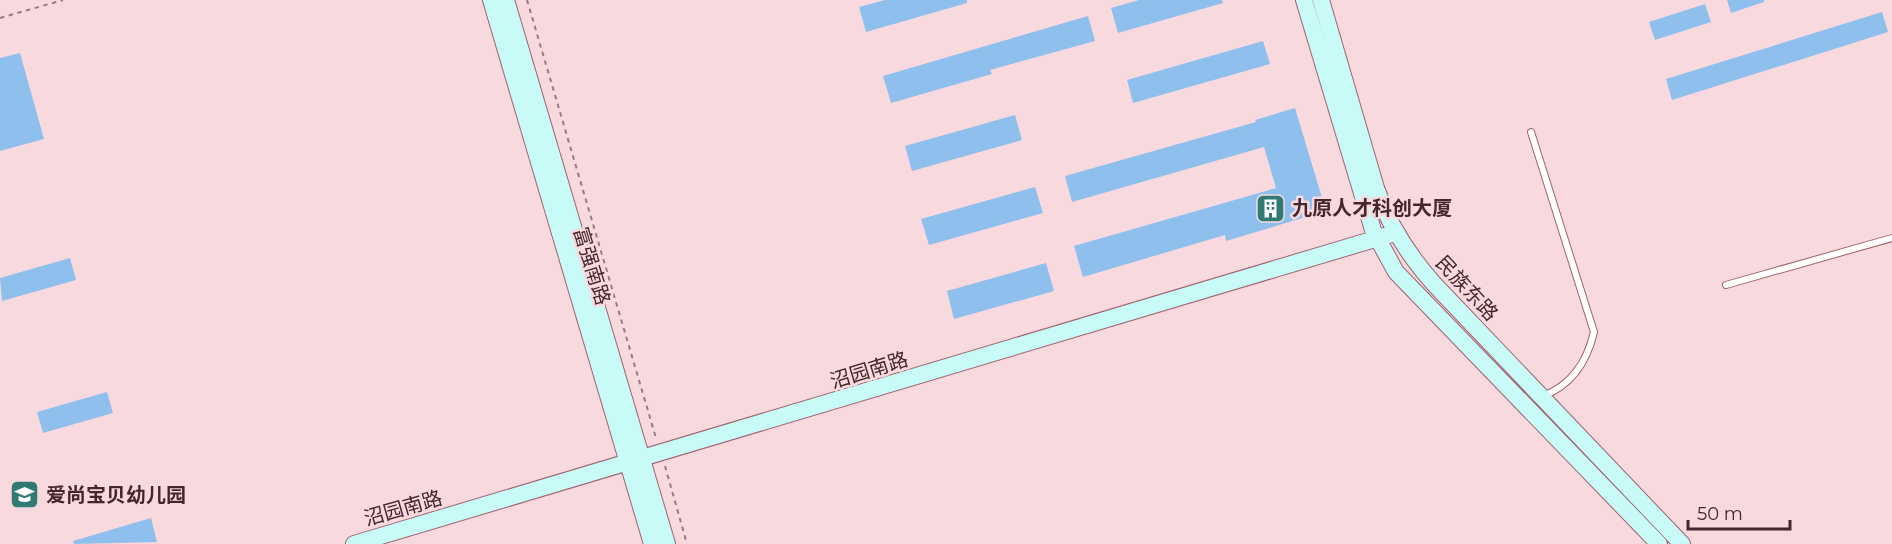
<svg xmlns="http://www.w3.org/2000/svg" width="1892" height="544" font-family="Montserrat,'Noto Sans SC',sans-serif">
  <style>
    .building { fill: #8fbfed }
    .lines { fill: none; stroke-linecap: round; stroke-linejoin: round }
    .lane-casing { stroke: #a0616d; stroke-width: 8 }
    .secondary-casing { stroke: #a0616d; stroke-width: 18 }
    .path { stroke: #987b80; stroke-width: 2; stroke-dasharray: 4.5 4.5; stroke-linecap: butt }
    .lane { stroke: #fff; stroke-width: 6 }
    .secondary { stroke: #c8faf7; stroke-width: 16 }
    .labels { text-anchor: middle; stroke-width: 5; stroke-linejoin: round; paint-order: stroke }
    .poi-label { font-size: 20px; font-weight: bold; fill: #43272c; stroke: #f8dade; text-anchor: start }
    .street-label { font-size: 20px; fill: #43272c; stroke: #f8dade }
  </style>
  <rect width="100%" height="100%" fill="#f8dade"/>
  <path class="building" d="M 885,0 L 967,0 L 967,3 L 866,32 L 859,7 Z
    M 1139,0 L 1222,0 L 1223,3 L 1118,33 L 1111,8 Z
    M 1727,0 L 1764,0 L 1764,2 L 1731,13 Z
    M 1705,4 L 1711,22 L 1655,40 L 1649,22 Z
    M 1882,12 L 1888,32 L 1672,100 L 1666,79 Z
    M 1088,16 L 1095,41 L 990,70 L 992,74 L 891,103 L 883,76 Z
    M 1263,41 L 1270,64 L 1133,103 L 1127,80 Z
    M 20,53 L 44,139 L 0,151 L 0,58 Z
    M 1295,108 L 1326,211 L 1226,241 L 1225,235 L 1083,277 L 1074,246 L 1276,188 L 1264,147 L 1072,202 L 1065,176 L 1256,122 L 1255,120 Z
    M 1015,115 L 1022,140 L 912,171 L 905,146 Z
    M 1035,187 L 1043,213 L 929,245 L 921,219 Z
    M 70,258 L 76,280 L 2,301 L 0,278 Z
    M 1046,263 L 1054,291 L 954,319 L 947,291 Z
    M 107,392 L 113,413 L 43,433 L 37,412 Z
    M 151,518 L 157,542 L 74,544 L 73,541 Z"/>
  <g class="lines">
    <defs>
      <path id="lane" d="M 1531,132 L 1594,332 C 1587,362 1572,385 1543,396
        M 1726,285 L 1892,238"/>
      <path id="secondary" d="M 491,0 L 652,544
        M 506,0 L 667,544
        M 1304,0 L 1373,230 L 1396,272 L 1659,544
        M 1321,0 L 1376,188 C 1389,226 1409,256 1435,285 L 1682,544
        M 354,544 L 1395,233"/>
    </defs>
    <use href="#lane" class="lane-casing"/>
    <use href="#secondary" class="secondary-casing"/>
    <path class="path" d="M 527,0 L 656,438
      M 0,18 L 63,0
      M 665,466 L 687,544"/>
    <use href="#lane" class="lane"/>
    <use href="#secondary" class="secondary"/>
  </g>
  <defs>
    <symbol id="building-square" viewBox="-11 -11 22 22"><rect x="-9" y="-9" width="18" height="18" rx="4" fill="#317973" stroke="#f8dade"/><path d="M-4-6H4V6H1V3H-1V6H-4ZM-2.5-4.3h1.7v1.8h-1.7ZM.8-4.3h1.7v1.8H.8ZM-2.5-1h1.7V.8h-1.7ZM.8-1h1.7V.8H.8Z" fill="#fff"/></symbol>
    <symbol id="school-square" viewBox="-11 -11 22 22"><rect x="-9" y="-9" width="18" height="18" rx="4" fill="#317973" stroke="#f8dade"/><path d="M0-5L7-2L0 1L-7-2ZM-4 1L0 2.5L4 1V4Q0 6-4 4Z" fill="#fff"/></symbol>
  </defs>
  <g fill-rule="evenodd">
    <use href="#building-square" x="1254" y="192" width="33" height="33"/>
    <use href="#school-square" x="8" y="478" width="33" height="33"/>
  </g>
  <g class="labels">
    <g class="poi-label">
      <text x="1292" y="215">九原人才科创大厦</text>
      <text x="46" y="502">爱尚宝贝幼儿园</text>
    </g>
    <g class="street-label">
      <text transform="translate(592 266) rotate(73)" y="7">富强南路</text>
      <text transform="translate(1467 288) rotate(47)" y="7">民族东路</text>
      <text transform="translate(869 370) rotate(-17)" y="7">沼园南路</text>
      <text transform="translate(403 508) rotate(-16)" y="7">沼园南路</text>
    </g>
  </g>
  <path d="M1688 520v9h102v-9" fill="none" stroke="#43272c" stroke-width="3"/>
  <text x="1697" y="520" font-size="18" fill="#43272c" stroke="#f8dade" stroke-width="4.5" paint-order="stroke">50 m</text>
</svg>
